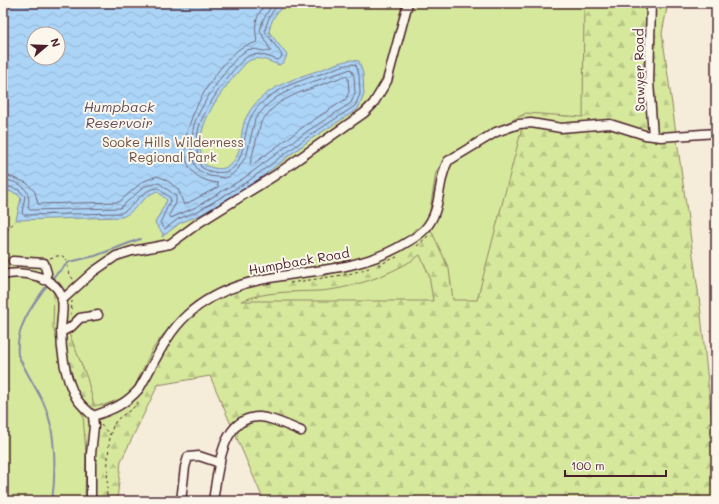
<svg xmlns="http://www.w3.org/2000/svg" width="719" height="504" font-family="Mali,sans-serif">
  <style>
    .forest { fill: url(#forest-firs); stroke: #908464 }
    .park { fill: #d6e89c; stroke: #908464; fill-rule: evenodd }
    .water { fill: url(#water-waves); stroke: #848ca5; fill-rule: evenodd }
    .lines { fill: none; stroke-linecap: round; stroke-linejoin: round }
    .shore { stroke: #71677c; stroke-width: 1 }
    .stream { stroke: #848ca5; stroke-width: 2 }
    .minor-casing { stroke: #4a1f2b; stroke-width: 11 }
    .path { stroke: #4a1f2b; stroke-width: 1; stroke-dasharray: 3 3; stroke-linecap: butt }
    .minor { stroke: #fbf7ec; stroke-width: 8 }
    .labels { text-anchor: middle; stroke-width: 4; stroke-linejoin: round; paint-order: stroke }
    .street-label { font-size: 13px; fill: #4a1f2b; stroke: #fbf7ec }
    .park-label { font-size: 13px; fill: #6d5147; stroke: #fbf7ec }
    .water-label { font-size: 14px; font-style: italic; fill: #624c5e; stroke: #fbf7ec }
  </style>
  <defs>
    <pattern id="forest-firs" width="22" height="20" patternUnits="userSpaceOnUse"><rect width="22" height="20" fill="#d6e89c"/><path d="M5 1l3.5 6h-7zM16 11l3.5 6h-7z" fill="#b9c787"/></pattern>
    <pattern id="water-waves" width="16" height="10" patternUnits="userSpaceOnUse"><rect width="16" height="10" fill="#abd4f6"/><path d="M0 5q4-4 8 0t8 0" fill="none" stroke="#95b6d3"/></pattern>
  </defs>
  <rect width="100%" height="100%" fill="#f6ecda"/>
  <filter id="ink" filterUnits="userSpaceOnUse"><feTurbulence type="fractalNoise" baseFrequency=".025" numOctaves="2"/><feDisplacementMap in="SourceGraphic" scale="8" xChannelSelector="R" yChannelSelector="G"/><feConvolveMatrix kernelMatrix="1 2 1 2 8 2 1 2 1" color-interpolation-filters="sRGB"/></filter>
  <g filter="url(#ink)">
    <path class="forest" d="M 287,3 L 668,3 L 662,33 L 700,305 L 716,460 L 716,501 L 264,501 L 210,376 L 158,385 L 121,461 L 117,501 L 3,501 L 3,189 Z"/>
    <path class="park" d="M 3,3 L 584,3 L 583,117 L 526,113 L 476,139 L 449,155 L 443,161 L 436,172 L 429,216 L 425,227 L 415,229 L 406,240 L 376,255 L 315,271 L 287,271 L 262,274 L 240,280 L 218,289 L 187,309 L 163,335 L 152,350 L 133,390 L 120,399 L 104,405 L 94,405 L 87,378 L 67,328 L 66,315 L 70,290 L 54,291 L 53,327 L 65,372 L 83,416 L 86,453 L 85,501 L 3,501 ZM 34,34 L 58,34 L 58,58 L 34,58 Z
      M 523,124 L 477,300 L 453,300 L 449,269 L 431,230 L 434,222 L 442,178 L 450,164 L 481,144 Z
      M 420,255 L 429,275 L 433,301 L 241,301 C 267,291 292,292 319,291 C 351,289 394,274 420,255 Z"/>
    <path class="water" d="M 63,3 L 287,3 C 277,11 271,19 269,32 L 287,55 L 284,62 L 279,65 C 267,61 257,54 246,63 C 226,85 199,117 200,149 C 201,154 203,159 204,164 C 212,169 223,171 230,165 C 245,152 238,129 248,114 C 263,87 296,78 323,69 C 332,65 342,61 352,60 L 359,61 L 363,74 L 364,95 L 358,109 L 311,139 L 250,186 L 200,215 L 180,223 L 162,237 L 163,234 L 155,223 L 167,200 L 157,191 C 142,197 135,212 122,217 L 16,220 L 21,198 L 17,194 L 3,189 L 3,4 ZM 34,34 L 58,34 L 58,58 L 34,58 Z"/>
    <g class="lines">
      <path class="shore" d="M 346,76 L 348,78 L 349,92 L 346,99 L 303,127 L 252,165 L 250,164 L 261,122 L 271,110 L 280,102 L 296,94 Z
        M 3,174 L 27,183 L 35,192 L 38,204 L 119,202 L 142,182 L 157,176 L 165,179 L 178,189 L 184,205 L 218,187 L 218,183 C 148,175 207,74 238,50 C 244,45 250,45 257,42 C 254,23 255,20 265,3
        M 3,180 C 21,181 32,190 28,208 L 30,210 L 120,208 L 145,186 L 159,183 L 176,196 L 176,203 L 169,215 L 171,218 L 196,207 L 244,178 L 306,132 L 351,103 L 355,93 L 354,76 L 351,69 L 294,88 L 277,97 L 267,105 L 255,119 L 247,154 L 238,169 L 230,176 L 225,178 L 209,176 L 198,170 C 189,158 191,139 194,125 C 198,109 232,57 247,50 C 256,47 264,53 271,51 L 260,31 L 263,20 L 273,3
        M 3,185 L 19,190 L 25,196 L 22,213 L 24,215 L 121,213 C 134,208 140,189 158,188 L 171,199 L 160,223 L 165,229 L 178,219 L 198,211 L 247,182 L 309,136 L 355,106 L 360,94 L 359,75 L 356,65 L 352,64 C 342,65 332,70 323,73 C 299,81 263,92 251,117 C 243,133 246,151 235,166 C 227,176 210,173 201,167 C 196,154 196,140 199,127 C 202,113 237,58 251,55 C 260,53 269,57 278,60 L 281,58 L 282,55 L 265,31 C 267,20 272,10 280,3"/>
      <path class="stream" d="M 50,280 L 69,262 L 95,256 L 140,239
        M 48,284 C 32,305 15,328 18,355 C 26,372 36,388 44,404 C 56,430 56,473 52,501"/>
      <defs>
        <path id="minor" d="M 651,3 L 649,82 L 653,136
          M 13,261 L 44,263 L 47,273 L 44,280
          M 3,275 C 22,270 57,276 62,299 C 64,309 61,321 61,330 C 61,351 65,377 75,396 C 79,404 87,410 93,416
          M 62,300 L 93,272 L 116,256 L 132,251 L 170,244 L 200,222 L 274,176 L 364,113 L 373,104 L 387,81 L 408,3
          M 61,332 L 71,327 L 80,318 L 98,315
          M 93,416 C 112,410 126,404 139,389 C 154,364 165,335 187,315 C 248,260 328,285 397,248 C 407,242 418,237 425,229 C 443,209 436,183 448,161 L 496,132 L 519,124 L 531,123 L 561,128 L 610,124 L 645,135 L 661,137 L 716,133
          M 91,501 L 91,454 L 94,426 L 93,416
          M 181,501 L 185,467 L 188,457 L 199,456 L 220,463
          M 213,501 C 218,473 220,416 260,417 C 274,418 288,426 301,431"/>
      </defs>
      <use href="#minor" class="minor-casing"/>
      <path class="path" d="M 3,188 L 4,188
        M 3,235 L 15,221
        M 417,246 L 428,236
        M 50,258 C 75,249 62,269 74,280
        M 378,265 L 397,257
        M 290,283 L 349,274 L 369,268
        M 71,315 L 72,301
        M 101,425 L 110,435
        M 106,501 C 109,482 105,435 116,421 C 123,413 133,411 139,401"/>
      <use href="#minor" class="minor"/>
    </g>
  </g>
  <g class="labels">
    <g class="street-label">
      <text transform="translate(639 70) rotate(-91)" y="5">Sawyer Road</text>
      <text transform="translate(299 261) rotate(-10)" y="5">Humpback Road</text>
    </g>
    <g class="park-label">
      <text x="173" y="147">Sooke Hills Wilderness<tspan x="173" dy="15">Regional Park</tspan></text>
    </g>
    <g class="water-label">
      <text x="119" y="112">Humpback<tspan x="119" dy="16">Reservoir</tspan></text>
    </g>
  </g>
  <rect width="719" height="504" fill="none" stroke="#fbf7ec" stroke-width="16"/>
  <rect x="8" y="8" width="703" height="488" fill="none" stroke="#4a1f2b" stroke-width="1.5" filter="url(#ink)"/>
  <g transform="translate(46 46) rotate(71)"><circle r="19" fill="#fbf7ec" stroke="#b4a19f"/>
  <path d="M0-3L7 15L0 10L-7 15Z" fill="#4a1f2b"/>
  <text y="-6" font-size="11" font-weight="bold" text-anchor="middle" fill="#4a1f2b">N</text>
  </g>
  <path d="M565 470v6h101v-6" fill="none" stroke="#4a1f2b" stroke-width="2"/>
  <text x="571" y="470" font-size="12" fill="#4a1f2b" stroke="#fbf7ec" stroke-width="3" paint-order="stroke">100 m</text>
</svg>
